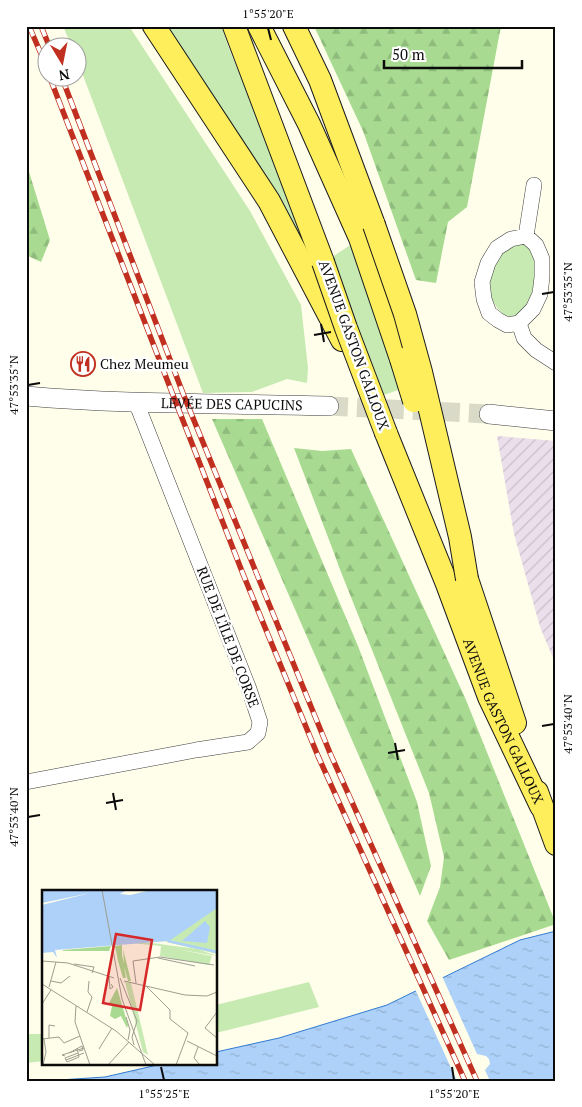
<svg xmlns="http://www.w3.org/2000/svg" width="582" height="1107" font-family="'PT Serif',serif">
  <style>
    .industrial { fill: url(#industrial-furrows) }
    .grass { fill: #c7eab3 }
    .forest { fill: url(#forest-firs) }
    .water { fill: url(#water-ripples); stroke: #317ad2 }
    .pier { fill: #fffeea }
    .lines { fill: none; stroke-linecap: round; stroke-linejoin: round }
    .tertiary-tunnel { stroke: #dadac9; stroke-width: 19; stroke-dasharray: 19 9; stroke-linecap: butt }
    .minor-casing { stroke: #3e3e3e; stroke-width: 16 }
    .tertiary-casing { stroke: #3e3e3e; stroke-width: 20 }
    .primary-casing { stroke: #1c1c1c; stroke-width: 24 }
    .minor { stroke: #fff; stroke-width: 15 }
    .tertiary { stroke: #fff; stroke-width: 19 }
    .primary { stroke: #feee5b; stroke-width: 22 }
    .rail-casing { stroke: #c02f1f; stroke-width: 5.5 }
    .rail { stroke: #fff; stroke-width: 4; stroke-dasharray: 11; stroke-linecap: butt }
    .primary-bridge-casing { stroke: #1c1c1c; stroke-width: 24; stroke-linecap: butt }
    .primary-bridge { stroke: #feee5b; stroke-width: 22 }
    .ticks { fill: none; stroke: #0b0b0b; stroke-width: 2 }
    .labels { text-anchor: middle; stroke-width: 5; stroke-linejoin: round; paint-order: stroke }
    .street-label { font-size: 14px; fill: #0b0b0b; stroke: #fff }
    .poi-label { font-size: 14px; fill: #0b0b0b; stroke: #fff; text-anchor: start }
    .inset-river { fill: none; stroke: #add1f8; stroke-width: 2.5 }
    .inset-road { fill: none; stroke: #9d9d91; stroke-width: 1 }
    .view { fill: #d62828; fill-opacity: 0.15; stroke: #d62828; stroke-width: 2.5 }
    .inset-edge { fill: none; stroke: #0b0b0b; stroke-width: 2.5 }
    .neatline { fill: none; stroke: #0b0b0b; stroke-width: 2 }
    .ticks-label { font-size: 12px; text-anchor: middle; fill: #0b0b0b }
  </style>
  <defs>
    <pattern id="industrial-furrows" width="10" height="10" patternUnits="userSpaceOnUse" patternTransform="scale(1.25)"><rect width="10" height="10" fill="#ebdfeb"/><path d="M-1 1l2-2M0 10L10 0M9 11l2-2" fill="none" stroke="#c8bec8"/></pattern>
    <pattern id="forest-firs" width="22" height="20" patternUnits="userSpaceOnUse" patternTransform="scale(1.25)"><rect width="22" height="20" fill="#a8db91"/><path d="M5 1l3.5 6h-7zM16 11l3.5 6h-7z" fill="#8fbb7c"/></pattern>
    <pattern id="water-ripples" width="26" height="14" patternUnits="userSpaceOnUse" patternTransform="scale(1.25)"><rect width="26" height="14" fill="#add1f8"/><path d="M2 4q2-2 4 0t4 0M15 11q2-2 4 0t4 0" fill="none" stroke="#94b2d3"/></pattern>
  </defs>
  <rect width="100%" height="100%" fill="#fffeea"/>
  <path class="industrial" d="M 497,436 L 556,441 L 556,665 L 540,627 L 514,534 Z"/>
  <path class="grass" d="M 63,26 L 129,26 L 250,211 L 301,305 L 308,368 L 307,383 L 287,379 L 252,392 L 203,393 L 78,62 L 78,48 L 72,47 Z
    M 163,26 L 221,26 L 232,56 L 307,236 L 301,238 Z
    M 355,242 L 404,388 L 381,396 L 329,259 Z
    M 516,243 C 521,244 527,244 530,249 C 546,268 524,345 496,306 C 484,288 489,274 499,257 C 501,254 503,250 506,248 C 509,246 513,244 516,243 Z
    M 309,982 L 319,1007 L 216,1033 L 216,1005 Z
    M 26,1034 L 44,1034 L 44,1061 L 26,1063 Z"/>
  <path class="forest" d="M 314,26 L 501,26 L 467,207 L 448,222 L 436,283 L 416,280 L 363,131 Z
    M 26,162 L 50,240 L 41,262 L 26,255 Z
    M 212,419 L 262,419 L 358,646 L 417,802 L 431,866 L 420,896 Z
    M 294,448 L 322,451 L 351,449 L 466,700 L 556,924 L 449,960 L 427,921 L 440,887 L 444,857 L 429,793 L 339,567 L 334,553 Z"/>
  <path class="water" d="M 556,931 L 556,1081 L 44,1081 L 105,1077 L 166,1063 L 216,1063 L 216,1052 L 279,1038 L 387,1005 L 520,940 Z"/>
  <path class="pier" d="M 442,976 L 477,1054 L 486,1056 L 489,1059 L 490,1064 L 485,1070 L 490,1081 L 457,1081 L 415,989 Z"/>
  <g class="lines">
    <path class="tertiary-tunnel" d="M 329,406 L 489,414"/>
    <defs>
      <path id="minor" d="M 526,236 L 536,245 L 542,259 L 542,277 L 540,294 L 533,309 L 519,323 L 507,325 L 498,320 L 489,313 L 484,299 L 482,282 L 488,263 L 497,248 L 511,239 Z
        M 526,236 L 534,185
        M 519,323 L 524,338 L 536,350 L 556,363
        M 26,782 L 196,750 L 248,742 L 258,733 L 260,722 L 249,689 L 136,402"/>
      <g id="tertiary">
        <path id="s1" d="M 26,396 C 127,405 228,403 329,406"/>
        <path d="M 489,414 L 556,421"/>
      </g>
      <g id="primary">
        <path d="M 154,26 L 269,201 L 342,340"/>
        <path d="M 234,26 L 323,262"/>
        <path d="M 259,26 L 309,124 L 360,238 L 401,359"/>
        <path d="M 294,26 L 320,80 L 374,225"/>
        <path id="s2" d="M 386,433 L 447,584 L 489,697 L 541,806"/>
        <path d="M 467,579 L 515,723"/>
        <path d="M 537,792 L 556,844"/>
      </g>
    </defs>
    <use href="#minor" class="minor-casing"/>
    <use href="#tertiary" class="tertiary-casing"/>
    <use href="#primary" class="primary-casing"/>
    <use href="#minor" class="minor"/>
    <use href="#tertiary" class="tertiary"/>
    <use href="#primary" class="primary"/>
    <defs>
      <path id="rail" d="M 29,26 L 48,70
        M 41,26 L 50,48
        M 50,78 L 173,395 L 243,574 L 318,756 L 465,1081
        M 62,78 L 184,396 L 330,753 L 477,1081"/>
    </defs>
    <use href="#rail" class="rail-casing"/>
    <use href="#rail" class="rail"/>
    <defs>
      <path id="primary-bridge" d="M 374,225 L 405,314 L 421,372 L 460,537 L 467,579
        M 323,262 L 346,328 L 386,433
        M 401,359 L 414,401"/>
    </defs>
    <use href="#primary-bridge" class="primary-bridge-casing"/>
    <use href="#primary-bridge" class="primary-bridge"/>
  </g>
  <path class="ticks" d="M 268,28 L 271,40M 542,294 L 554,292M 321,324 L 324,342M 314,335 L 331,332M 28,385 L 40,383M 542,726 L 554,724M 395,743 L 398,760M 388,753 L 405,750M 113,793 L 116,810M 106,803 L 123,800M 28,817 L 40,815M 161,1067 L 164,1080M 452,1067 L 454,1080"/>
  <defs>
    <symbol id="restaurant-ring" viewBox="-11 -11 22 22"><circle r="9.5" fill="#fff" stroke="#c02f1f" stroke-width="1.5"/><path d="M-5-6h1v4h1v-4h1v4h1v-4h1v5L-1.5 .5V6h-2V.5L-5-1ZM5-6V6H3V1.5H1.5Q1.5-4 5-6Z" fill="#c02f1f"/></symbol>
  </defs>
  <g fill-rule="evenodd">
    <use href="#restaurant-ring" x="69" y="350" width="28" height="28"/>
  </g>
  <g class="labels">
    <g class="street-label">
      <text transform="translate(354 345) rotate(70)" y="5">AVENUE GASTON GALLOUX</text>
      <text dy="5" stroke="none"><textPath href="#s1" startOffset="206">LEVÉE DES CAPUCINS</textPath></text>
      <text transform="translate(228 637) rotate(69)" y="5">RUE DE L'ÎLE DE CORSE</text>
      <text dy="5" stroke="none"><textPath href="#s2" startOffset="311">AVENUE GASTON GALLOUX</textPath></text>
    </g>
    <g class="poi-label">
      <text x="100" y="369">Chez Meumeu</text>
    </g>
  </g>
  <g transform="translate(42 890)">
    <rect width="175" height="175" fill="#fffeea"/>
    <path d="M 89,53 L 110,53 L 155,59 L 175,66 L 134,59 L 170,66 L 167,75 L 118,66 L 119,56 ZM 83,92 L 89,93 L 106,165 L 101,162 Z" fill="#c7eab3"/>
    <path d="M 80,55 L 80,65 L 82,74 L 81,59 L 89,91 L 86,91 L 82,76 L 84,88 L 81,88 L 76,71 L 73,56 ZM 69,56 L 67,61 L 21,61 L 21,60 ZM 75,98 L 86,135 L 85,138 L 79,126 L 73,129 L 68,126 L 70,116 L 67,113 Z" fill="#a8db91"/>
    <path d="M 175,16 L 175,64 L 124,52 L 171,18 Z" fill="#c7eab3"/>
    <path d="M 0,0 L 85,0 L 78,4 L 88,5 L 109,0 L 175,0 L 175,18 L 127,51 L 13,60 L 15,68 L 11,62 L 0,63 L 0,15 L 48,3 L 0,13 ZM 163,31 L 168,37 L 165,53 L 140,51 Z" fill="#add1f8"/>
    <path class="inset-river" d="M 0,4 L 21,0M 0,5 L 30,0M 126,51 L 175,62"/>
    <path class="inset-road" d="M 60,0 L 80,109 L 104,175M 116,68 L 153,76M 0,71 L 26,73 L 72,88M 32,74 L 52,77 L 50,83M 67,87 L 68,99 L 71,97 L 69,94M 78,88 L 95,131 L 90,147 L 92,155M 9,91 L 19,93 L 28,86M 82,91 L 143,105 L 165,106 L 175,102M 94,93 L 91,71 L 118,67 L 172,75M 0,94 L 74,141 L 113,175M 104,96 L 128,120 L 128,129 L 146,143 L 134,175M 7,97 L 14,72M 0,114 L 9,100M 34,116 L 33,132 L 48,175M 45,122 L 50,107 L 46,102 L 47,91M 175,122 L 163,138 L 175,148M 84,127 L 88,140 L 86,150M 7,148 L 7,135 L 13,136M 0,149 L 17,147 L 22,153 L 38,146M 145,151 L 175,166M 156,157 L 152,168 L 158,175M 35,158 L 37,167 L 25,172 L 23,168 L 36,163M 57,159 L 70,138M 27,163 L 40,156 L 41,160 L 37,161M 23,166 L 20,165 L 42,158M 24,170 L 42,163M 1,175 L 4,162 L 2,149M 66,175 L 87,152"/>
    <path class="view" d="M 74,44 L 110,50 L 98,120 L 61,113 Z"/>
    <rect width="175" height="175" class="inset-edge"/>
  </g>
  <rect width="582" height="1107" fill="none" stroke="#ffffff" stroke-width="55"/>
  <g transform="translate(62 62) rotate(170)"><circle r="24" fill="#ffffff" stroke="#9d9d9d"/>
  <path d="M0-4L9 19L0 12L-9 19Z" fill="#c02f1f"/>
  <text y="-8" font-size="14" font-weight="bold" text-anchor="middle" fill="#0b0b0b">N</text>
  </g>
  <path d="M384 60v8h138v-8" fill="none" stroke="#0b0b0b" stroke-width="2.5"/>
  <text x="392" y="60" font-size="15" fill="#0b0b0b" stroke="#ffffff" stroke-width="4" paint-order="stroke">50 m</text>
  <rect x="28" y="28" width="526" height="1052" class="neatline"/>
  <g class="ticks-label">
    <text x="268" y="18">1°55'20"E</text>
    <text transform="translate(568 292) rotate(-90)" y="4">47°53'35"N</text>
    <text transform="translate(14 385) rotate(-90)" y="4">47°53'35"N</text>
    <text transform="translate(568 724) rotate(-90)" y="4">47°53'40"N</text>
    <text transform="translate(14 817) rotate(-90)" y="4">47°53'40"N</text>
    <text x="164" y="1098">1°55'25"E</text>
    <text x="454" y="1098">1°55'20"E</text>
  </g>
</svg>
